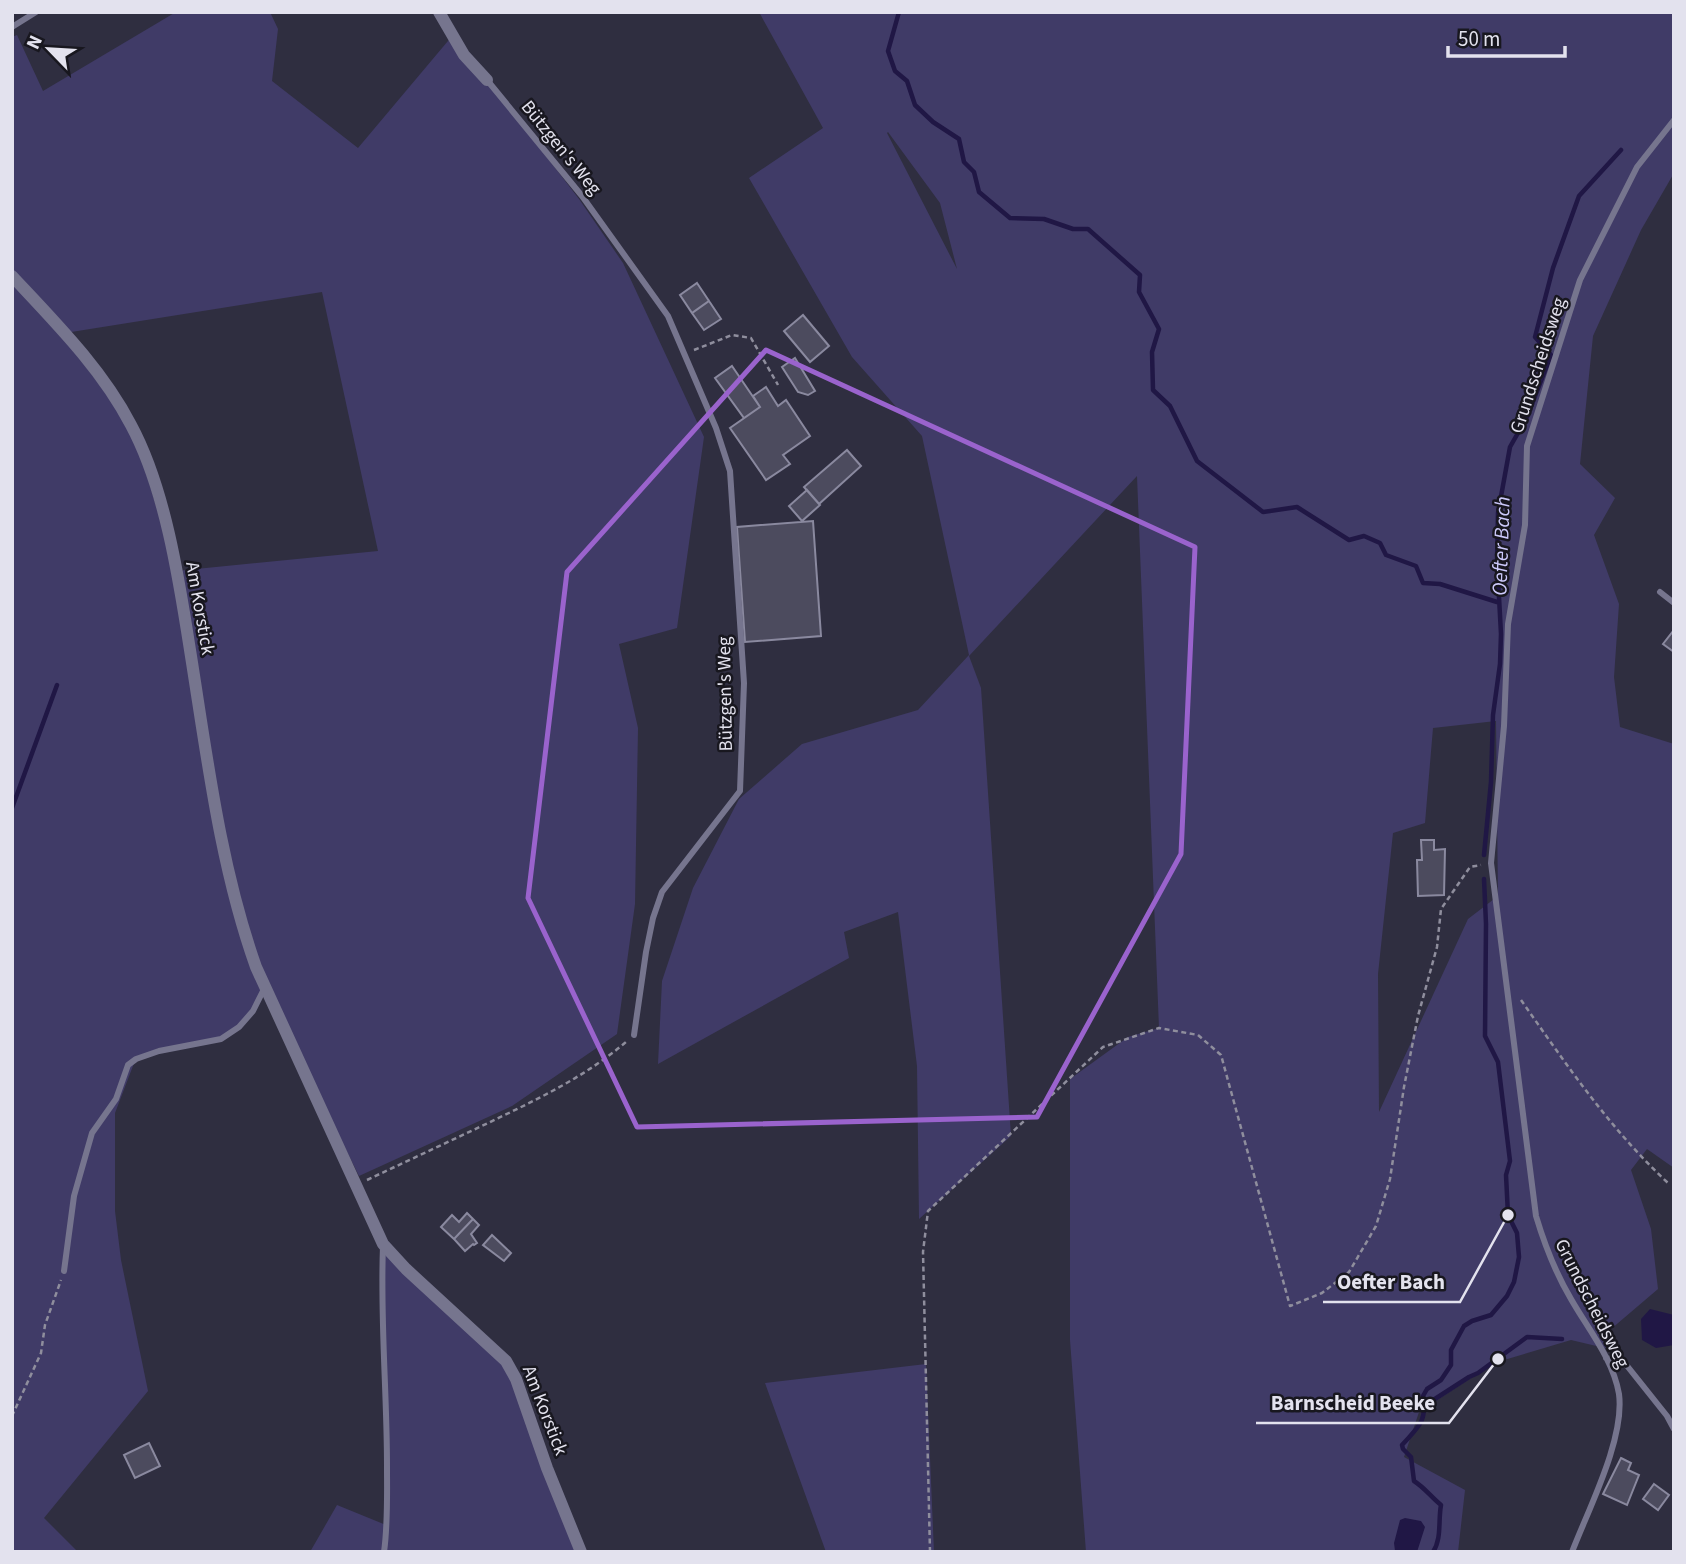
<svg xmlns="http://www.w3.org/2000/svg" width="1686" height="1564" font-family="'Source Sans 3',sans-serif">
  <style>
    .green { fill: #403b67; fill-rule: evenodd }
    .water { fill: #201745 }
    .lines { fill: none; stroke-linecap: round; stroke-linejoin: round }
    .stream { stroke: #201745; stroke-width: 4.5 }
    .building { fill: #4c4b5e; stroke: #8a899f; stroke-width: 2 }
    .path { stroke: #8f8e9d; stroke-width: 2.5; stroke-dasharray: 5 3.5; stroke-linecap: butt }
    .service { stroke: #76758e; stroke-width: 6 }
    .minor { stroke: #76758e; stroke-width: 12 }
    .marked { fill: none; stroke: #9a63cd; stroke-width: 5; stroke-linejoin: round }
    .labels { text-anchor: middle; stroke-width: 5; stroke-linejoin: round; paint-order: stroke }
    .street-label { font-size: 19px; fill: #e3e2ee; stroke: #18171f }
    .water-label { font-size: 21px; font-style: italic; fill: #ccc9fa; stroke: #18171f }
    .leader { fill: none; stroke: #e3e2ee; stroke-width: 2.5 }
    .callout-dot { fill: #e3e2ee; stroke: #18171f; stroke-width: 2.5 }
    .callout-label { font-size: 21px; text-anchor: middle; font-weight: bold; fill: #e3e2ee; stroke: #18171f; stroke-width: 5; stroke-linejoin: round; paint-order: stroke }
  </style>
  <rect width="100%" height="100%" fill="#2f2e40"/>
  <path class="green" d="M 176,12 L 270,12 L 278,29 L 272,81 L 358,148 L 453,35 L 579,199 L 623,263 L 704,437 L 677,628 L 619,644 L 638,728 L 635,904 L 617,1034 L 512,1106 L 359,1176 L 265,987 C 257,1001 250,1017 237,1027 C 213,1046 167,1051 136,1058 L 115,1113 L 115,1211 L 121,1260 L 148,1391 L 44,1518 L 78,1552 L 12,1552 L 12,278 L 40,307 L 132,427 L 176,571 L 378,551 L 322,292 L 65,333 L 12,274 L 12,37 L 17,35 L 43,91 Z
    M 759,12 L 1674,12 L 1674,173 L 1641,230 L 1593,336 L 1580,464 L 1615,498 L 1594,535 L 1619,604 L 1614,677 L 1620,727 L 1674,744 L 1674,1168 L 1647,1149 L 1631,1170 L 1651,1229 L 1658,1289 L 1604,1335 L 1609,1349 L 1571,1340 L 1494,1363 L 1419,1412 L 1404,1457 L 1465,1490 L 1458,1552 L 1086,1552 L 1070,1340 L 1070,1079 L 1128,1037 L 1159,1028 L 1137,476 L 969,656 L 981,688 L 1011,1136 L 919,1219 L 917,1066 L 898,912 L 844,932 L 849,958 L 658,1064 L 662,981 L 693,888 L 739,799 L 802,744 L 918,710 L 969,655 L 922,436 L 852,357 L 749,178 L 823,128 ZM 888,132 L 940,203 L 957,269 L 887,133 ZM 1496,721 L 1498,896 L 1468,919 L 1379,1112 L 1378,974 L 1393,833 L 1425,823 L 1433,728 Z
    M 384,1244 L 505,1361 L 582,1552 L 310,1552 L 337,1505 L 386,1525 Z
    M 926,1364 L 934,1552 L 826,1552 L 765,1383 Z"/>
  <path class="water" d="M 1650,1309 L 1674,1315 L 1674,1345 L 1656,1348 L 1642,1340 L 1641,1319 Z
    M 1405,1518 L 1421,1521 L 1425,1527 L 1417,1552 L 1395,1551 L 1394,1543 L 1400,1520 Z"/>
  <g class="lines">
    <path class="stream" d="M 899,12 L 888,51 L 895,71 L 907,81 L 915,105 L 933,122 L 959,139 L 964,162 L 974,172 L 979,192 L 1010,218 L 1044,219 L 1073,229 L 1088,229 L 1140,275 L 1139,292 L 1159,329 L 1152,352 L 1153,390 L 1170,406 L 1197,461 L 1263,512 L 1297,507 L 1349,540 L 1364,536 L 1380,543 L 1386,555 L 1416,566 L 1423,583 L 1440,584 L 1497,602
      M 12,808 L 57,685
      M 1484,855 L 1491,782 L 1493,715 L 1500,664 L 1501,634 L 1497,560 L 1498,513 L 1510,447 L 1527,417 L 1551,355 L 1535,337 L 1553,268 L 1579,196 L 1621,150
      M 1424,1406 L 1469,1377 L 1478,1373 L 1527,1337 L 1562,1339
      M 1433,1552 C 1442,1538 1438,1521 1441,1505 C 1431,1497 1425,1488 1414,1481 L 1411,1457 L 1403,1449 L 1402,1445 C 1419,1426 1427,1422 1423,1396 L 1427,1389 L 1441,1380 L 1451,1365 L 1451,1350 L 1464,1326 L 1472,1321 L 1491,1315 L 1507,1296 L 1514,1282 L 1519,1257 L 1517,1233 L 1508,1215 L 1506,1175 L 1510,1161 L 1498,1062 L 1485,1036 L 1486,924 L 1484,879"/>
  </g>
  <path class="building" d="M 697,283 L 709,301 L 692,313 L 680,295 Z
    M 709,301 L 721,319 L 704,330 L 692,313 Z
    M 803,315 L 829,346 L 810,362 L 784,331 Z
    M 795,358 L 815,391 L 808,395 L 798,392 L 782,367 Z
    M 732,366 L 760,407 L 744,418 L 715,378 Z
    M 766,387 L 778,406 L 786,400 L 810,436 L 783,455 L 790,464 L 766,480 L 730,428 L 760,407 L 753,396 Z
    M 847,450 L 861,466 L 819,504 L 804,487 Z
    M 807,490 L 820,505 L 802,521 L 789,506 Z
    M 813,521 L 821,636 L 745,642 L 737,527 Z
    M 1674,630 L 1674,652 L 1663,644 Z
    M 1421,840 L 1434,840 L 1434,850 L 1445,849 L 1444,895 L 1418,896 L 1417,860 L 1422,860 Z
    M 467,1213 L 473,1219 L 454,1239 L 441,1227 L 452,1215 L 459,1222 Z
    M 473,1219 L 479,1225 L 471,1234 L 477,1243 L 474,1245 L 473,1244 L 465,1251 L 454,1239 Z
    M 492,1235 L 511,1253 L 504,1261 L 483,1245 Z
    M 149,1443 L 160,1466 L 135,1478 L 124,1455 Z
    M 1621,1458 L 1631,1463 L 1628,1470 L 1639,1475 L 1627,1505 L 1603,1494 Z
    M 1654,1484 L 1669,1495 L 1658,1510 L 1643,1499 Z"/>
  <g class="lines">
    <path class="path" d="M 694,350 L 732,335 L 751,338 L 778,385
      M 1521,1000 C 1566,1064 1610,1129 1668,1183
      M 367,1180 C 407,1161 448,1142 488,1123 C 536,1100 585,1077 626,1042
      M 12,1416 L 41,1353 L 45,1325 L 61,1280
      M 930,1552 L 923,1252 L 928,1211 L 1103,1047 L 1159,1028 L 1198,1035 L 1221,1055 L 1290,1306 L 1322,1293 L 1349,1272 L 1376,1226 L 1390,1179 L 1404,1087 L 1418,1016 L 1437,947 L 1441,909 L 1470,867 L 1481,865"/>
    <path class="service" d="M 12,27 L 36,12
      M 487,80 L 582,196 L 668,316 L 716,428 L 730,471 L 744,683 L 740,791 L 662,892 L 653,918 L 646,952 L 634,1035
      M 1660,592 L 1674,603
      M 383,1246 C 380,1319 387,1392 387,1466 C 387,1494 388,1524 384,1552
      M 64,1271 L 74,1196 L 92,1133 L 116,1099 L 128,1065 L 136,1059 L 159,1051 L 221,1039 L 239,1027 L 253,1011 L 264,989
      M 1606,1358 L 1624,1362 L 1667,1416 L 1674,1429
      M 1572,1552 C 1588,1510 1625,1439 1619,1394 C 1613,1359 1588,1329 1571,1299 C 1555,1272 1545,1246 1536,1216 L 1491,863 L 1504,726 L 1508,624 L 1525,525 L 1527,446 L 1580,280 L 1637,167 L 1674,120"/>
    <path class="minor" d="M 439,12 L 464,55 L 487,80
      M 12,276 C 55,322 102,369 131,425 C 165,488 179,579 190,650 C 207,756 220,866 256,967 L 383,1244 L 406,1269 L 506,1361 L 516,1379 L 547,1468 L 581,1552"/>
  </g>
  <path class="marked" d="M 766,350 L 1195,547 L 1181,854 L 1037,1117 L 637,1127 L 528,898 L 567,572 Z"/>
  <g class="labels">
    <g class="street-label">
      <text transform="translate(562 147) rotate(51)" y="7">Bützgen's Weg</text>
      <text transform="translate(1537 365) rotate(-72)" y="7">Grundscheidsweg</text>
      <text transform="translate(201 608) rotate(80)" y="7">Am Korstick</text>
      <text transform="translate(724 694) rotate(-91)" y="7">Bützgen's Weg</text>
      <text transform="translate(1593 1303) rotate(63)" y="7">Grundscheidsweg</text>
      <text transform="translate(546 1410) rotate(69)" y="7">Am Korstick</text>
    </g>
    <g class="water-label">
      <text transform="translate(1501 546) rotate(-88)" y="7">Oefter Bach</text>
    </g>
  </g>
  <path class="leader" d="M1508 1215L1460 1302H1323M1498 1359L1449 1423H1256"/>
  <g class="callout-dot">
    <circle cx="1508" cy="1215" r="7"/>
    <circle cx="1498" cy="1359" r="7"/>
  </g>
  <g class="callout-label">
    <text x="1391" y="1289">Oefter Bach</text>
    <text x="1353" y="1410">Barnscheid Beeke</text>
  </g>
  <rect width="1686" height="1564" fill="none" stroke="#e3e2ee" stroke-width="28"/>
  <g transform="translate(49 49) rotate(295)" stroke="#18171f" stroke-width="5" paint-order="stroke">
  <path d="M0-5L12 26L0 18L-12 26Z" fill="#e3e2ee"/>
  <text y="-10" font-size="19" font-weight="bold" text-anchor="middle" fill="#e3e2ee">N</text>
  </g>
  <path d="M1448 46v10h117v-10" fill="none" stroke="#e3e2ee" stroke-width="3.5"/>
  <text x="1458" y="46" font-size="21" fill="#e3e2ee" stroke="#18171f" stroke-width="5" paint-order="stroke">50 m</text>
</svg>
